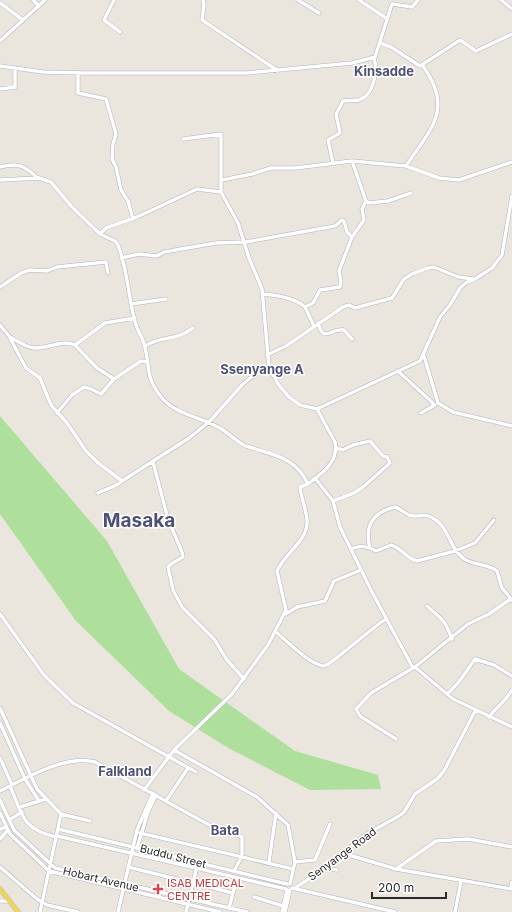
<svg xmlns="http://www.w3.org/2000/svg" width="512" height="912" font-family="Inter,sans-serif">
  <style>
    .green { fill: #aedf9c }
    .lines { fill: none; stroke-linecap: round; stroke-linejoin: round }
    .minor-casing { stroke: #b0b2bd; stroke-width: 4.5 }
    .major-casing { stroke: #c3c3c3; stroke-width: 5.5 }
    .minor { stroke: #fff; stroke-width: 3.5 }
    .major { stroke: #e9d464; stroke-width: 4.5 }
    .health-dot { fill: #e0444e; stroke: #fff; stroke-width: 1.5 }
    .labels { text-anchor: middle; stroke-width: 3; stroke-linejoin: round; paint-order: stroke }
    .street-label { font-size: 11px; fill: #2a2a2a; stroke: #fff }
    .health-label { font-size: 11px; fill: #be3a42; stroke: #fff; text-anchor: start }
    .quarter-label { font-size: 13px; font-weight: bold; fill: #4d5178; stroke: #fff }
    .town-label { font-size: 19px; font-weight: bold; fill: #4d5178; stroke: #fff }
  </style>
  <rect width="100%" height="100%" fill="#ebe6dd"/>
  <path class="green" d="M 0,416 L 107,541 L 179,669 L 295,751 L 378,775 L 381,789 L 310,790 L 230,749 L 169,711 L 76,621 L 0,514 Z"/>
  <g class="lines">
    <defs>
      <path id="minor" d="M 33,0 L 39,6
        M 114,0 L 104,20 L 120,32
        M 203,0 L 204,5 L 202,20 L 278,71
        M 298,0 L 319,13
        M 359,0 L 386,18
        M 501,0 L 512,9
        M 0,3 L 23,20
        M 0,41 L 45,0
        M 380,43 L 391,47 L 420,66 L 460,40 L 476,51 L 512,34
        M 0,66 L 43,72 L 84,73 L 247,73 L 352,63 L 375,57 L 392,4 L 412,7 L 418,0
        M 78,73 L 78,93 L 106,99 L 116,134 L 113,144 L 112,159 L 116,167 L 121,190 L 128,201 L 133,219
        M 0,89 L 15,87 L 15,69
        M 183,139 L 221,134 L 221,192
        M 352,161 L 366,201 L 369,203 L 388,201 L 411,193
        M 333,163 L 328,140 L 340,133 L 336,114 L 343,101 C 348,100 354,101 359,100 C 374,95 378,71 374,58
        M 406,166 C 431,128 454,110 423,66
        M 0,167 C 19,162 24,166 38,178
        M 0,180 L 39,178 L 51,182 L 72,207 L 100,234 L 115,241 L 118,245 C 128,270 128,299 136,325 C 138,331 142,337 144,344 C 151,367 144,376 162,398 C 176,415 205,418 223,430 C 231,435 238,443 246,446 C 272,455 295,456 308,484 C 322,473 339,462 335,442 L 317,409
        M 222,180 L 252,174 L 271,168 L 295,168 L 352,161 L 406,166 L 439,178 L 459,180 L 512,162
        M 100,234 L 106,228 L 137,217 L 197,189 L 221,192 L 238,223 L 249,258 L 262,289 L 269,367 L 278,384 L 289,397 L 300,405 L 317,409 L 420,361 L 440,317 L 450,305 L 460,288 L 467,282 L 475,279 L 492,268 L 502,255 L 512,196
        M 121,258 L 139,254 L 157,256 L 164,252 L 216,243 L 246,242 L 335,226 L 342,220 L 344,221 L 347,232 L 352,237
        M 0,287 L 21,273 L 30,270 L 47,271 L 57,267 L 106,262 L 108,273
        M 262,294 C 276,295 295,298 305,307 L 313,303 L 320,290 L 340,287 L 341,282 L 339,271 L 352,237 L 364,220 L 362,209 L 366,201
        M 131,304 L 166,299
        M 305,307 L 314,326
        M 318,323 C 324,344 330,328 344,330 L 352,339
        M 0,325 L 9,336 L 26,368 L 40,378 L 51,405 L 67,423 L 86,451 L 97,462 L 122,481 L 189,438 L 209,422 L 242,385 L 250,378 L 269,367
        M 10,337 C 17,341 25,347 34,348 C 49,349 60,339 75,345 L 105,323 L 135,318
        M 145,346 C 162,335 174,342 193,328
        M 267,355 L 286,346 L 343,307 L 349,305 L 355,308 L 392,298 L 404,279 L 412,274 L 428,268 L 434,267 L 458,277 L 473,279
        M 424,356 L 438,403 L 453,412 L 512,426
        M 399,372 L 433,403 L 433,406
        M 114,379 L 141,361 L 147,362
        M 57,413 L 72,395 L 84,387 L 91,389 L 101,394 L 114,379 L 97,368 L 75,345
        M 421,413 L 435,405
        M 153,462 L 168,519 L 182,552 L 183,557 L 171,564 L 168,567 L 173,590 L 182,607 L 214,639 L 227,660 L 244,679
        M 315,478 L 333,501 L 340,527 L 372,592 L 413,668 L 415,667 L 453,699 L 512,727
        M 98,493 C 106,488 115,488 122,481
        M 333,501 L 354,493 L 363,487 L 390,463 L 387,457 L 383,456 L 370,441 L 353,445 L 343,450 L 336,448
        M 370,548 C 364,526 373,512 395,507 C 401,509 404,513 409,515 C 420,519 423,510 437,521 C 449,529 450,549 463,558 C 473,566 487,563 497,571 L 502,588 L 512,600
        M 351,549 C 360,545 367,546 376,551 L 391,545 C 402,548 408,560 417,561 L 455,551 L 475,543 L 494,520
        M 427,606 C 442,619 445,620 452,639
        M 0,614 L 44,675 L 73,703 L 196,772
        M 286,614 L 297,607 L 325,601 L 334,581 L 361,570
        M 276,632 C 287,641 308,663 323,666 C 328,668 376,624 386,619
        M 415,667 L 468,624 L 489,614 L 509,600 L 512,600
        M 447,694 C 460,684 466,671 475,659 L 494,665 L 512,676
        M 0,708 L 37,789 L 61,814 L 40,912
        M 489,717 C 496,707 506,701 512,690
        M 0,723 L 25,779 L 39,801
        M 396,739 L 360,716 L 356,709 L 371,693 L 413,668
        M 174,750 L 257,797 L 288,825 L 295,862 L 290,884
        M 0,758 L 12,785
        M 10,786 C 23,816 22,829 56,837
        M 144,790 L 174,750 L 232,694 L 268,645 L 286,610 L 277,571 C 283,555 306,542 307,524 C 308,514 301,498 300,487 L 308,484
        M 0,791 C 26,778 66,754 95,762 L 211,826 L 242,837 L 242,856 L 234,871
        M 0,800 L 14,830 L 55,868 L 247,912
        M 166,801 L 188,768
        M 20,807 L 46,799
        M 0,813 L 10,834 L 49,871 L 220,912
        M 61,814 L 90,821
        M 9,820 L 22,812
        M 0,829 L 6,827
        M 58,829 L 287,884
        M 140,833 L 293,869
        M 57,836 L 286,889
        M 0,839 L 7,831
        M 137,848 L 148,812 L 156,795
        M 342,853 L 396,869 L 512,889
        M 269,862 L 276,813
        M 295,862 L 315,860 L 330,824
        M 0,867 L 37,899 L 47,905 L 78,912
        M 128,867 L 233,893
        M 325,868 L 337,870
        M 396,869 L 436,841 L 468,839 L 512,847
        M 292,888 L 395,912
        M 295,888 L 325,868 L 365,835 L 399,816 L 404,812 L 415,794 L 437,779 L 444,771 L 475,711
        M 511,889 L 512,882
        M 254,897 L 283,906
        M 0,901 L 8,901
        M 229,908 L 237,878
        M 118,912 L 137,830 L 153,793
        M 186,912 L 198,862
        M 282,912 L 287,890
        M 285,912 L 290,890
        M 455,912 L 461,881"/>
      <path id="major" d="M 0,889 L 18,912"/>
    </defs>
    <use href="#minor" class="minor-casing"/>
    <use href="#major" class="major-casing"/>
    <use href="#minor" class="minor"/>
    <use href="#major" class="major"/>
  </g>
  <path class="health-dot" d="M156 883h4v4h4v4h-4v4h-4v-4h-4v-4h4z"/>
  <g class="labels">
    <g class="street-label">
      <text transform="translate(342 854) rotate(-36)" y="4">Senyange Road</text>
      <text transform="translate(173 856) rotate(14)" y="4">Buddu Street</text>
      <text transform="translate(101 879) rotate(13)" y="4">Hobart Avenue</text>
    </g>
    <g class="health-label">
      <text x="167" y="887">ISAB MEDICAL<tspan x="167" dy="13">CENTRE</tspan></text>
    </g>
    <g class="quarter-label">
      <text x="384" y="76">Kinsadde</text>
      <text x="262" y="374">Ssenyange A</text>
      <text x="125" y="776">Falkland</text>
      <text x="225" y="835">Bata</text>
    </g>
    <g class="town-label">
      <text x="139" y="527">Masaka</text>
    </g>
  </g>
  <path d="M372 892v6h74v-6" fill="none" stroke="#2a2a2a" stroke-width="2"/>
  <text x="378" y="892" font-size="12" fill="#2a2a2a" stroke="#ffffff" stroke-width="3" paint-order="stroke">200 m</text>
</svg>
